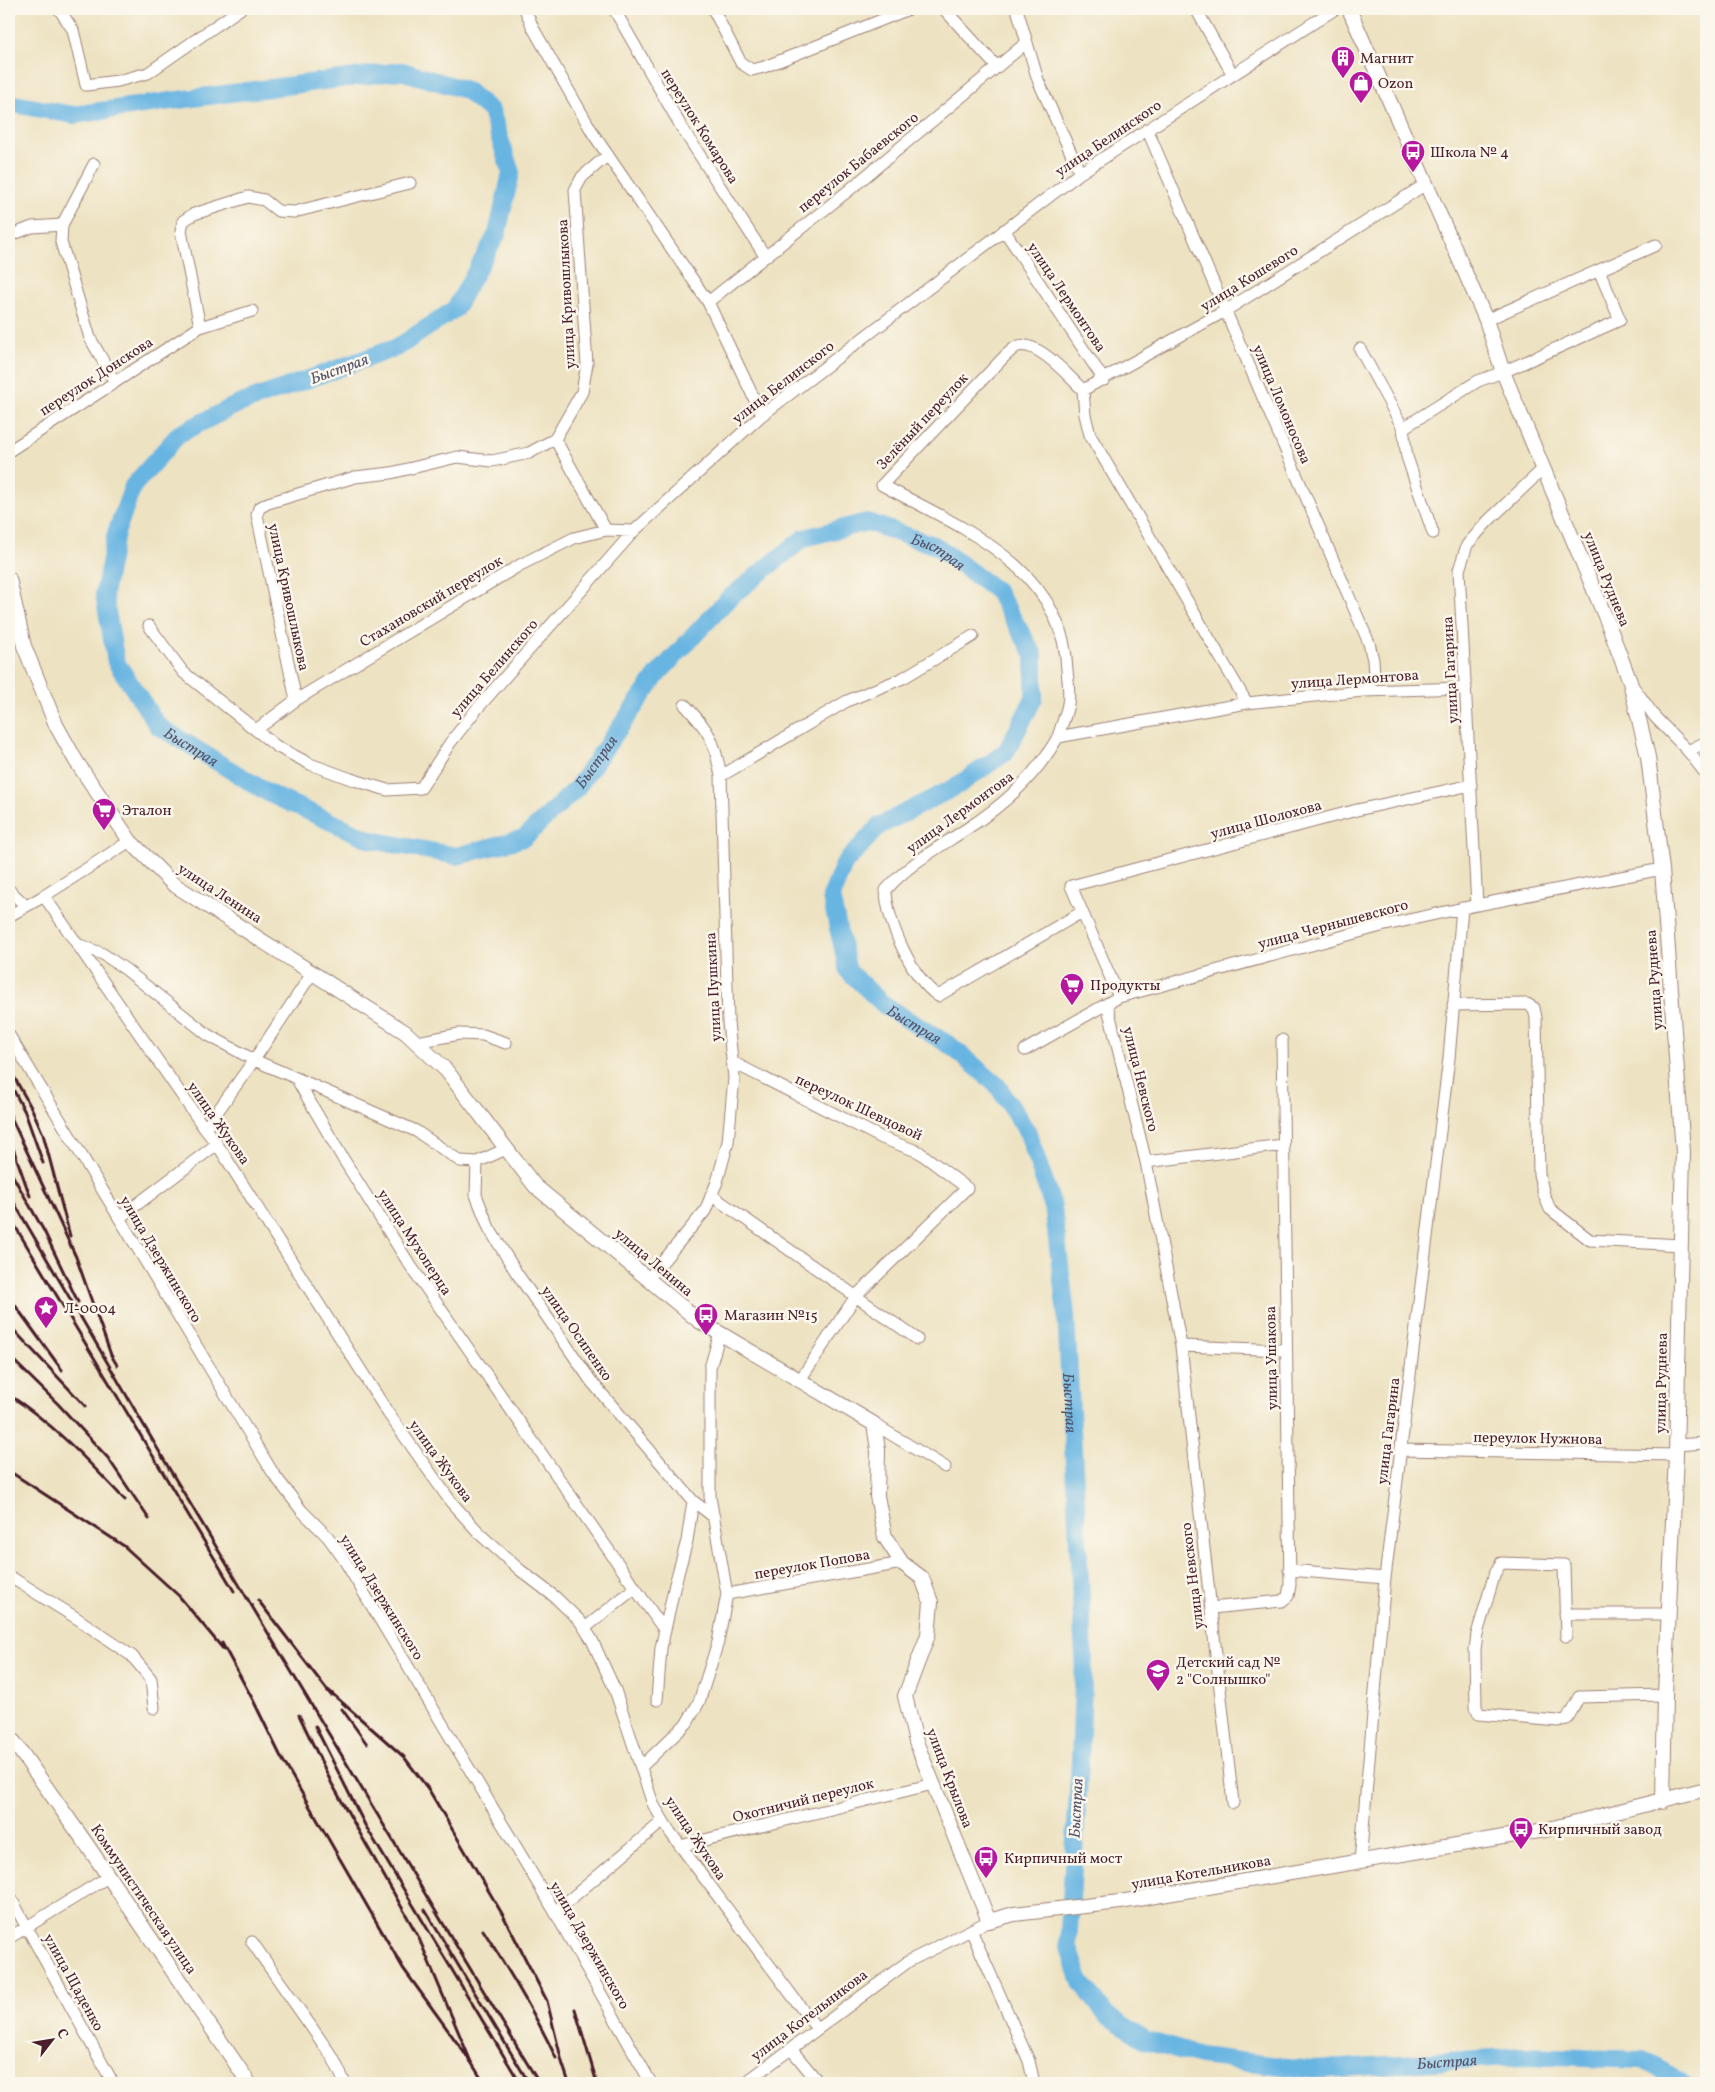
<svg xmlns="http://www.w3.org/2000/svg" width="1715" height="2092" font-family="Vollkorn,serif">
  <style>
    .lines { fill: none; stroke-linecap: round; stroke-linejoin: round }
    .river { stroke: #69b5e2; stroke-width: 18 }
    .minor-casing { stroke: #9c8076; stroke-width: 13 }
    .tertiary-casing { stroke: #9c8076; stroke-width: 16 }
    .minor { stroke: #fff; stroke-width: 11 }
    .tertiary { stroke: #fff; stroke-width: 14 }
    .rail { stroke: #4a1f2b; stroke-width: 3 }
    .labels { text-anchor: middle; stroke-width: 5; stroke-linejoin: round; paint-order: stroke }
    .poi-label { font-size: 15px; fill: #4a1f2b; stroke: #fbf7ec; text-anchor: start }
    .street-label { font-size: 15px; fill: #4a1f2b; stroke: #fbf7ec }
    .water-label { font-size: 16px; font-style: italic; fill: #55546b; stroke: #fbf7ec }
  </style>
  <rect width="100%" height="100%" fill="#fbf7ec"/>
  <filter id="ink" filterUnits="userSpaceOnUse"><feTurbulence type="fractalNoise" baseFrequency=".02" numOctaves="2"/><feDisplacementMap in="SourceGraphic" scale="10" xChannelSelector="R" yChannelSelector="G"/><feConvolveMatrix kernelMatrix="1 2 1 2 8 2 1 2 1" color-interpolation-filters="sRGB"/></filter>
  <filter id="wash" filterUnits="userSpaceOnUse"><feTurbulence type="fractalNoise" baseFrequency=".0096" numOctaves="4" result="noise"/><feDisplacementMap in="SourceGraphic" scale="20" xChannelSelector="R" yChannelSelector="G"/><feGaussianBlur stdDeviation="1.12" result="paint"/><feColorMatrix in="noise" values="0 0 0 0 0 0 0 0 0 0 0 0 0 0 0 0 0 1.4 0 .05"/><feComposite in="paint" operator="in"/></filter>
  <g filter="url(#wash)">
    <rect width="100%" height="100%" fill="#ede2c1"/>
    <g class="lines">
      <path class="river" id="s1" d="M 9,103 L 73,115 L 178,100 L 401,71 L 466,90 L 491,111 L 511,173 L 497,234 L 455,309 L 398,347 L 236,405 L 179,434 L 133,486 L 116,533 L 104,594 L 116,662 L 158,726 L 270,794 L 371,840 L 457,856 L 524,838 L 576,789 L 657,675 L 729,598 L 804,538 L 867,522 L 936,546 L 997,591 L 1034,655 L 1034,698 L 1006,752 L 957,786 L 879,826 L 844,864 L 831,897 L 848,971 L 885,1006 L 951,1046 L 997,1085 L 1028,1133 L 1053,1207 L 1066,1314 L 1084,1657 L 1080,1762 L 1068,1945 L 1081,1982 L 1106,2015 L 1146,2040 L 1200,2056 L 1312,2070 L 1523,2056 L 1643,2060 L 1684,2083"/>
    </g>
  </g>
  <g filter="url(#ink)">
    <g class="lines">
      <defs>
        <path id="minor" d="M 59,9 L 73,30 L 86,85 L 118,81 L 148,73 L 240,9
          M 525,9 L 533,28 L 594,135 L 708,302 L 762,415
          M 614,9 L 682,128 L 765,256
          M 713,9 L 741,63 L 752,70 L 764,67 L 909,9
          M 944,9 L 997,67
          M 1017,9 L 1038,80 L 1080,173
          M 1196,9 L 1233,75
          M 1147,129 L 1369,643 L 1373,660 L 1374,675 L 1363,691
          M 94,164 L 62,225 L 61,242 L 90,338 L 115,382
          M 1004,230 L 1104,380
          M 9,236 L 32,227 L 62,225
          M 708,302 L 848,191 L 1026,43
          M 1486,320 L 1656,245
          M 200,327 L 181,231 L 183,221 L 194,214 L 248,197 L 264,200 L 278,211 L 294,212 L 410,183
          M 1360,349 L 1403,428 L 1407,457 L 1433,533
          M 1083,390 L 1225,311 L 1426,184
          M 1403,428 L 1478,381 L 1503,372 L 1620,320 L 1599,270
          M 555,439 L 606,530
          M 9,451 L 200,327 L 252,311
          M 149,626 L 183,672 L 276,746 L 310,764 L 351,779 L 387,790 L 421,788 L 450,743 L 476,710 L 634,531 L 762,415 L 1080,173 L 1335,9
          M 1632,685 L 1655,717 L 1688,751 L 1706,774
          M 296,700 L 257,515 L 259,508 L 268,503 L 355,477 L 391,473 L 457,457 L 492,461 L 529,453 L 555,439 L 582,392 L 587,364 L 575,190 L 582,177 L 608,155
          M 256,730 L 296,700 L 520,565 L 574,538 L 606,530 L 634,531
          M 1058,737 C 1061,726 1066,715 1068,704 C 1070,694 1068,681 1067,670 C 1064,567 960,527 882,485 L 1005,356 C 1009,353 1014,347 1018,346 C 1039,341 1069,377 1083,390 L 1085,415 L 1090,435 L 1247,703
          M 1688,751 L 1706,742
          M 721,776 L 847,701 L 903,678 L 973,636
          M 9,890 L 26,906
          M 44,896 L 205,1129 L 217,1144 L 388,1413 L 451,1502 L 483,1537 L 520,1570 L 555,1597 L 580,1621 L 592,1640 L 615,1690 L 653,1804 L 670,1832 L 817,2029
          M 1477,905 L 1459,570 L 1467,545 L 1488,521 L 1544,468
          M 1082,912 L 938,996 C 912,978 887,922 886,890 C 909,864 936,849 965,830 C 1004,805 1035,777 1058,737 L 1247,703 L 1363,691 L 1466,688
          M 9,916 L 44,896 L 130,841
          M 77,944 L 103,954 L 125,969 L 208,1035 L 254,1060 L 296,1078 L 342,1157 L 408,1262 L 665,1631
          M 1119,997 L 1071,886 L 1357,810 L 1471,785
          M 1107,1004 L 1146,1162 L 1181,1346 L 1233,1803
          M 1453,1005 L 1527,1004 L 1534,1008 L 1536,1018 L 1539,1174 L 1544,1195 L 1550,1209 L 1590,1240 L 1681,1245
          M 9,1035 L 273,1473 L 302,1511 L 328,1537 L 343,1558 L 555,1912 L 651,2083
          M 417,1042 L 459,1034 L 483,1035 L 506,1043
          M 1025,1050 L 1119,997 L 1381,926 L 1477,905 L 1662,869
          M 732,1062 L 882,1138 L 919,1152 L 967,1188 L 856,1296 L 800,1380
          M 296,1078 L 416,1131 L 460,1161 L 477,1162 L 506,1149
          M 205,1129 L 254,1060 L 313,972
          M 477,1162 L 476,1195 L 489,1228 L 516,1272 L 591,1381 L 693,1501 L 714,1517
          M 1146,1162 L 1283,1145
          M 711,1195 L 917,1339
          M 119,1218 L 217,1144
          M 649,1278 L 705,1211 L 717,1182 L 728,1142 L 734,1078 L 728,1022 L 721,776 C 714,739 710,732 685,705
          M 1181,1346 L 1286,1350
          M 874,1424 L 945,1467
          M 1676,1445 L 1706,1443
          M 1401,1450 L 1676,1455
          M 1289,1570 L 1385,1578
          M 9,1576 L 78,1619 L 132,1656 L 151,1679 L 154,1708
          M 727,1594 L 902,1563
          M 1211,1608 L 1282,1601 L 1288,1596 L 1290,1585 L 1282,1040
          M 1565,1614 L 1668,1614
          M 585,1628 L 635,1588
          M 1566,1636 L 1564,1565 L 1501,1563 L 1495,1573 L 1477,1634 L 1475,1650 L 1476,1707 L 1479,1714 L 1558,1721 L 1567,1719 L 1579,1697 L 1665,1695
          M 657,1700 L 661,1648 L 675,1584 L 687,1541 L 693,1501
          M 641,1767 L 687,1723 L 699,1702 L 718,1642 L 727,1594 L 710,1497 L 710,1368 L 720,1333
          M 680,1846 L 933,1784
          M 1360,1862 L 1385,1578 L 1449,1058 L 1462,908
          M 9,1895 L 113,2083
          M 555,1912 L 663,1821
          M 971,1930 L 1029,2061 L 1034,2083
          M 9,1938 L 108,1877
          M 252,1942 L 333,2058 L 345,2083
          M 791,2049 L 819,2083
          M 745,2083 L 909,1961 L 989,1921"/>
        <path id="tertiary" d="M 1349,9 L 1486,320 L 1503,372 L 1607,621 L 1630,682 L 1648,757 L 1662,869 L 1683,1152 L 1676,1455 L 1665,1695 L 1663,1801
          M 9,579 L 24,646 L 56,725 L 76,761 L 130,841 L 173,884 L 405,1032 L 446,1070 L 535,1186 L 699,1321 L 874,1424 L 878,1450 L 877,1496 L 885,1537 L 902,1563 L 922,1578 L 931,1602 L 928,1635 L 905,1696 L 916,1742 L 989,1921 L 1014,1914 L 1120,1902 L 1545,1830 L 1706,1789
          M 9,1735 L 85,1842 L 249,2083"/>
      </defs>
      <use href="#minor" class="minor-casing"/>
      <use href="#tertiary" class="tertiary-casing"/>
      <use href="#minor" class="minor"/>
      <use href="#tertiary" class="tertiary"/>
      <path class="rail" d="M 9,1068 L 32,1109 L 43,1134 L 70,1236
        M 14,1091 L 25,1112 L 43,1163
        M 9,1113 L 76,1257 L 111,1355 L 117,1365
        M 9,1137 L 30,1196
        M 9,1169 L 44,1231 L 78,1302
        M 9,1194 L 170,1470 L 539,2083
        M 9,1216 L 234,1591
        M 9,1297 L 62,1370
        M 9,1325 L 85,1406
        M 9,1356 L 58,1404 L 108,1458 L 149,1519
        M 9,1395 C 53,1423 90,1463 125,1500
        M 9,1471 L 124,1546 L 179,1596 L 224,1650
        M 258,1600 L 331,1695
        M 222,1643 L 253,1700 L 281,1757 L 403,1968 L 471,2062
        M 328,1690 L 404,1757 L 429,1790 L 504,1917 L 547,2001 L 562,2062 L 569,2083
        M 342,1709 L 367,1744
        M 299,1715 L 332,1784 L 418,1936 L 471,2062 L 484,2083
        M 315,1726 L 365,1825 L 520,2083
        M 425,1910 L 529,2083
        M 483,1930 C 510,1972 535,2013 556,2058
        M 575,2009 L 597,2083"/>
    </g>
  </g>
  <defs>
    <symbol id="building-pin" viewBox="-11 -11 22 30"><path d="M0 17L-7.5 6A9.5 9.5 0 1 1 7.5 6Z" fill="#b5179e" stroke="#fbf7ec"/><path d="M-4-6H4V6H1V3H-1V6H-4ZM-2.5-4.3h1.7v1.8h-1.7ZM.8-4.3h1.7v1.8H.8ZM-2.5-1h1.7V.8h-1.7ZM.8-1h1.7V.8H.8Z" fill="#fff"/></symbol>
    <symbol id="shop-pin" viewBox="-11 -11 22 30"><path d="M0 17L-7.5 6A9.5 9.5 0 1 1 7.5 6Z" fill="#b5179e" stroke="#fbf7ec"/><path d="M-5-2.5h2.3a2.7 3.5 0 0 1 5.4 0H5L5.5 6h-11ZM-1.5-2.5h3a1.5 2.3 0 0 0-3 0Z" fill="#fff"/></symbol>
    <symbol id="bus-pin" viewBox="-11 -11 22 30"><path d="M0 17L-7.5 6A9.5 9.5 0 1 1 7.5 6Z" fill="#b5179e" stroke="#fbf7ec"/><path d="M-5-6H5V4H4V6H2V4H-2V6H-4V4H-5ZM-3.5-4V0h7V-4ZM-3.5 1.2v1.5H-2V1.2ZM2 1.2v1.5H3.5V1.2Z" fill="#fff"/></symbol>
    <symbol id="supermarket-pin" viewBox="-11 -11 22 30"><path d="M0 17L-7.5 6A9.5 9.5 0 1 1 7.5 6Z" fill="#b5179e" stroke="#fbf7ec"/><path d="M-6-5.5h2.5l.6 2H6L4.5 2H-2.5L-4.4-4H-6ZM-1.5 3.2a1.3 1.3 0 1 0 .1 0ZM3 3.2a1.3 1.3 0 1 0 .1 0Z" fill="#fff"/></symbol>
    <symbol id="sight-pin" viewBox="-11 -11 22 30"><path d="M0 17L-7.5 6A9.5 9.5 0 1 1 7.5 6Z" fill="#b5179e" stroke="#fbf7ec"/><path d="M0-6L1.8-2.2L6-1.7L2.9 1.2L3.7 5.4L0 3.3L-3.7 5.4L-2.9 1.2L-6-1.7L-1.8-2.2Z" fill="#fff"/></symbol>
    <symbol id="school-pin" viewBox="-11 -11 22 30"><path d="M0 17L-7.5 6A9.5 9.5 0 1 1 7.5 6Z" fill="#b5179e" stroke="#fbf7ec"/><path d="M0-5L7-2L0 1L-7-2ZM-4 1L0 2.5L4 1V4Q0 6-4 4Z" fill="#fff"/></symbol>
  </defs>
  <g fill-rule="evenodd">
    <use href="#building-pin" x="1329" y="44" width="28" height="38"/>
    <use href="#shop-pin" x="1347" y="69" width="28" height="38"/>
    <use href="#bus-pin" x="1399" y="138" width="28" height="38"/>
    <use href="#supermarket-pin" x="90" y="796" width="28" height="38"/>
    <use href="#supermarket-pin" x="1058" y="971" width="28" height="38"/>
    <use href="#sight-pin" x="32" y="1294" width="28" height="38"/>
    <use href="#bus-pin" x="692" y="1301" width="28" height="38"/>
    <use href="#school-pin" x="1144" y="1657" width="28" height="38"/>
    <use href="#bus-pin" x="1507" y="1815" width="28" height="38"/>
    <use href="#bus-pin" x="972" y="1844" width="28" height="38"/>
  </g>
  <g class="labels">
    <g class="poi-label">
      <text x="1360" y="63">Магнит</text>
      <text x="1378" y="88">Ozon</text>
      <text x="1430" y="157">Школа № 4</text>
      <text x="122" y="815">Эталон</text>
      <text x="1090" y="990">Продукты</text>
      <text x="64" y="1313">Л-0004</text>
      <text x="724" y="1320">Магазин №15</text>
      <text x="1176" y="1667">Детский сад №<tspan x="1176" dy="17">2 "Солнышко"</tspan></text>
      <text x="1538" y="1834">Кирпичный завод</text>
      <text x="1004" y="1863">Кирпичный мост</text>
    </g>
    <g class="street-label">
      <text transform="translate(700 126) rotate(58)" y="5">переулок Комарова</text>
      <text transform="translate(1108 138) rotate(-34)" y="5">улица Белинского</text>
      <text transform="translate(858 162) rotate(-39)" y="5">переулок Бабаевского</text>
      <text transform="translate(1249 278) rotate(-32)" y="5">улица Кошевого</text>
      <text transform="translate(566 294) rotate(-93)" y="5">улица Кривошлыкова</text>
      <text transform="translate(1067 297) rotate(56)" y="5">улица Лермонтова</text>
      <text transform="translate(96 376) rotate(-33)" y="5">переулок Донскова</text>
      <text transform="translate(783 382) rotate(-38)" y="5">улица Белинского</text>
      <text transform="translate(1282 404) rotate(67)" y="5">улица Ломоносова</text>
      <text transform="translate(922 421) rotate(-47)" y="5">Зелёный переулок</text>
      <text transform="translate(1607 579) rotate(68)" y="5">улица Руднева</text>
      <text transform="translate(289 597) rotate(78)" y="5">улица Кривошлыкова</text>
      <text transform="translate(431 601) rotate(-31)" y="5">Стахановский переулок</text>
      <text transform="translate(494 668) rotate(-49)" y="5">улица Белинского</text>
      <text transform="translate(1450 670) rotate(-93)" y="5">улица Гагарина</text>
      <text transform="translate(1355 679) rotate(-4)" y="5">улица Лермонтова</text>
      <text transform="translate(960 812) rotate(-36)" y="5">улица Лермонтова</text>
      <text transform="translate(1266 819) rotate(-15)" y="5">улица Шолохова</text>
      <text transform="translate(220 893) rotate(33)" y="5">улица Ленина</text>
      <text transform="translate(1333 924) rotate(-15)" y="5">улица Чернышевского</text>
      <text transform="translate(1654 980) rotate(-94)" y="5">улица Руднева</text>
      <text transform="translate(713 987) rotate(-93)" y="5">улица Пушкина</text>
      <text transform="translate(1141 1079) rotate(76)" y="5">улица Невского</text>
      <text transform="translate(859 1107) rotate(25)" y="5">переулок Шевцовой</text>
      <text transform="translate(219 1123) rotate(55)" y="5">улица Жукова</text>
      <text transform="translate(415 1242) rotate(57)" y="5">улица Мухоперца</text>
      <text transform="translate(161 1259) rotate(59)" y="5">улица Дзержинского</text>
      <text transform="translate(654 1262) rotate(40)" y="5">улица Ленина</text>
      <text transform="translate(577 1333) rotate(55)" y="5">улица Осипенко</text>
      <text transform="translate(1271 1358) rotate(-91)" y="5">улица Ушакова</text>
      <text transform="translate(1661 1383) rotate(-89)" y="5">улица Руднева</text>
      <text transform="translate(1388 1431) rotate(-83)" y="5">улица Гагарина</text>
      <text transform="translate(1538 1438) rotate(1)" y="5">переулок Нужнова</text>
      <text transform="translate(441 1461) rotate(54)" y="5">улица Жукова</text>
      <text transform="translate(812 1564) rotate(-10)" y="5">переулок Попова</text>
      <text transform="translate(1192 1576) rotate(-97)" y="5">улица Невского</text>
      <text transform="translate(382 1597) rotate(58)" y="5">улица Дзержинского</text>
      <text transform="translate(950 1778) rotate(69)" y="5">улица Крылова</text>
      <text transform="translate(803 1800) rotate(-14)" y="5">Охотничий переулок</text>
      <text transform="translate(696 1838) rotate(56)" y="5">улица Жукова</text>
      <text transform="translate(1201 1872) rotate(-10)" y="5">улица Котельникова</text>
      <text transform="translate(144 1899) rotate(56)" y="5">Коммунистическая улица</text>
      <text transform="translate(590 1945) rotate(60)" y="5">улица Дзержинского</text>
      <text transform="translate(74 1982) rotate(61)" y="5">улица Щаденко</text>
      <text transform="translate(809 2015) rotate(-37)" y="5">улица Котельникова</text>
    </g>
    <g class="water-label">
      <text transform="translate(339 368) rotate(-20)" y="6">Быстрая</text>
      <text dy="6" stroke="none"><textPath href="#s1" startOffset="2296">Быстрая</textPath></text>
      <text dy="6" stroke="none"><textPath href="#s1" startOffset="1381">Быстрая</textPath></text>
      <text dy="6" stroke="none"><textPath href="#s1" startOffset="1846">Быстрая</textPath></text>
      <text dy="6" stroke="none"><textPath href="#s1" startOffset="2941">Быстрая</textPath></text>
      <text dy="6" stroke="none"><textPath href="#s1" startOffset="3376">Быстрая</textPath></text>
      <text transform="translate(1075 1808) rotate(-87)" y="6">Быстрая</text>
      <text dy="6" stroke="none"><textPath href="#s1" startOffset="4351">Быстрая</textPath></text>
    </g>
  </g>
  <rect width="1715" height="2092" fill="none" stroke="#fbf7ec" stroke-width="30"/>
  <g transform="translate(52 2040) rotate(59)" stroke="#fbf7ec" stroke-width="4" paint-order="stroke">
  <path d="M0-4L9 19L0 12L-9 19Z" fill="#4a1f2b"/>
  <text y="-8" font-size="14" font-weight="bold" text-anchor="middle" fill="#4a1f2b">С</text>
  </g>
</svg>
